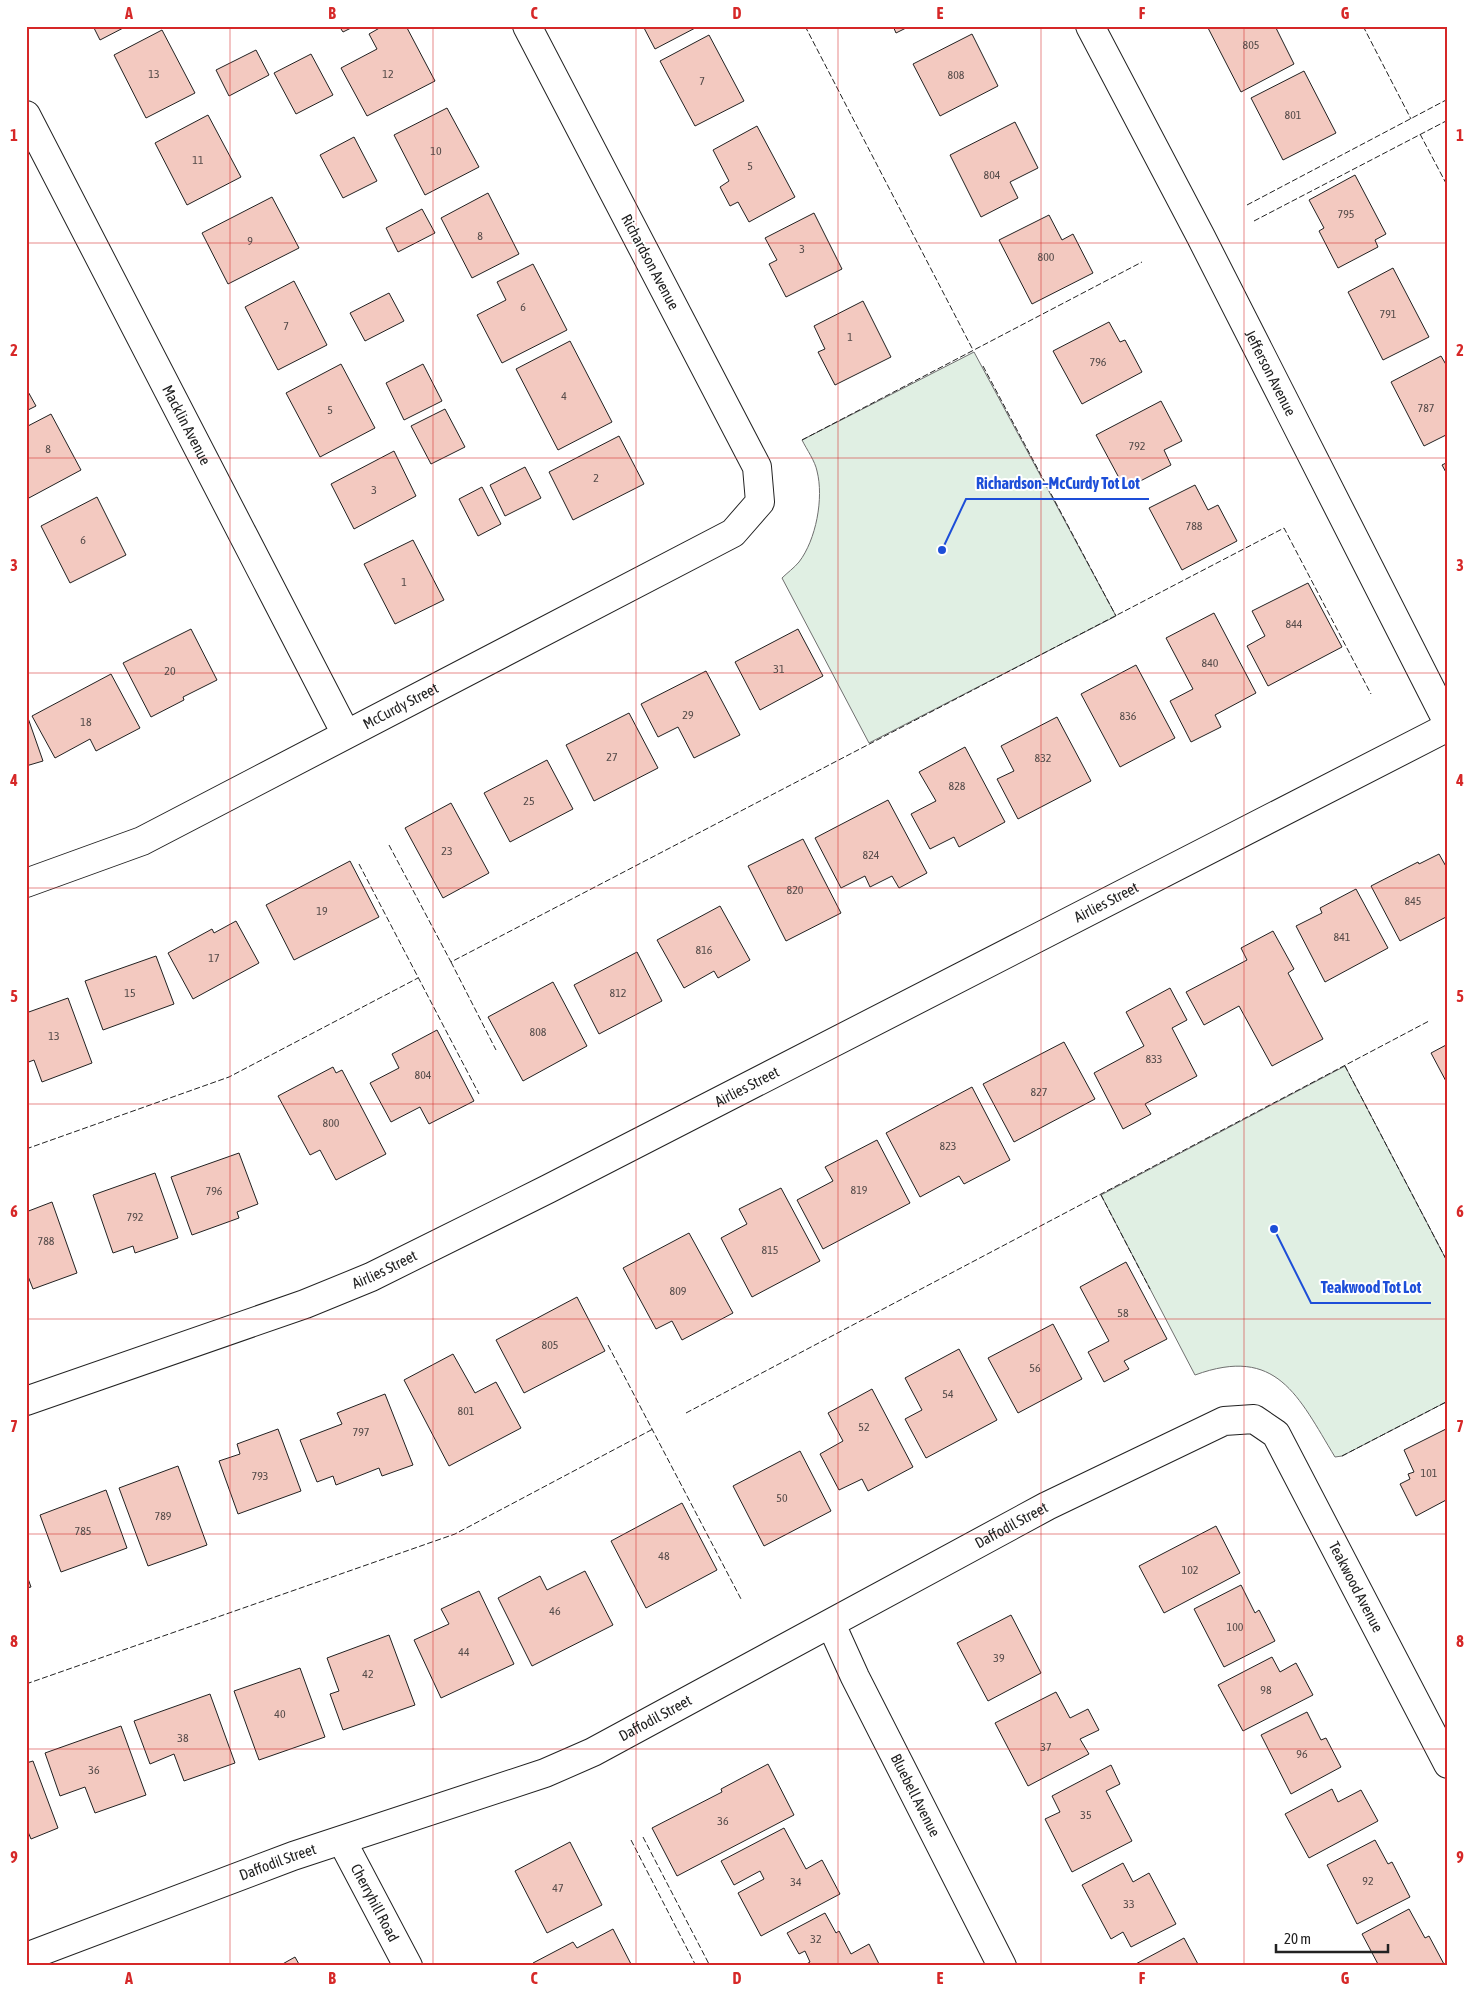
<svg xmlns="http://www.w3.org/2000/svg" width="1474" height="1992" font-family="'Asap Condensed',sans-serif">
  <style>
    .green { fill: #e0efe3; stroke: #6f6f6f }
    .building { fill: #f3c9c0; stroke: #222 }
    .lines { fill: none; stroke-linecap: round; stroke-linejoin: round }
    .minor-casing { stroke: #222; stroke-width: 30 }
    .tertiary-casing { stroke: #222; stroke-width: 30 }
    .minor { stroke: #fff; stroke-width: 28 }
    .tertiary { stroke: #fff; stroke-width: 28 }
    .fence { stroke: #222; stroke-width: 1; stroke-dasharray: 6 2.5; stroke-linecap: butt }
    .grid { fill: none; stroke: #d62828; stroke-width: 1; stroke-opacity: 0.55 }
    .labels { text-anchor: middle; stroke-width: 4; stroke-linejoin: round; paint-order: stroke }
    .number-label { font-size: 12px; fill: #564c4a }
    .street-label { font-size: 15px; fill: #222; stroke: #fff }
    .leader { fill: none; stroke: #1d4ed8; stroke-width: 2 }
    .callout-dot { fill: #1d4ed8; stroke: #fff; stroke-width: 2 }
    .callout-label { font-size: 16px; text-anchor: middle; font-weight: bold; fill: #1d4ed8; stroke: #fff; stroke-width: 4; stroke-linejoin: round; paint-order: stroke }
    .neatline { fill: none; stroke: #d62828; stroke-width: 2 }
    .grid-label { font-size: 16px; text-anchor: middle; font-weight: bold; fill: #d62828 }
  </style>
  <rect width="100%" height="100%" fill="#fff"/>
  <path class="green" d="M 974,352 L 1116,616 L 869,743 L 782,578 C 787,573 794,568 799,562 C 816,540 824,498 817,471 C 815,461 807,450 802,440 Z
    M 1345,1066 L 1448,1263 L 1448,1401 L 1342,1456 L 1335,1457 C 1298,1396 1277,1345 1195,1375 L 1101,1195 Z"/>
  <path class="building" d="M 93,26 L 127,26 L 100,40 Z
    M 339,26 L 355,26 L 343,32 Z
    M 383,26 L 406,26 L 435,81 L 367,116 L 341,68 L 377,49 L 369,34 Z
    M 643,26 L 699,26 L 655,49 Z
    M 893,26 L 910,26 L 896,33 Z
    M 1207,26 L 1275,26 L 1294,64 L 1241,92 Z
    M 162,30 L 195,93 L 146,118 L 114,55 Z
    M 972,34 L 998,86 L 940,116 L 913,64 Z
    M 709,35 L 744,101 L 695,126 L 660,61 Z
    M 256,50 L 269,75 L 229,96 L 216,70 Z
    M 311,54 L 333,95 L 296,114 L 274,73 Z
    M 1304,71 L 1336,133 L 1283,160 L 1251,98 Z
    M 447,108 L 479,167 L 425,195 L 394,135 Z
    M 208,115 L 241,177 L 187,205 L 155,143 Z
    M 1015,122 L 1038,168 L 1010,182 L 1018,198 L 981,217 L 950,155 Z
    M 757,126 L 795,197 L 749,222 L 738,202 L 730,206 L 720,187 L 729,181 L 713,150 Z
    M 354,137 L 377,181 L 343,198 L 320,155 Z
    M 1355,175 L 1386,234 L 1375,240 L 1378,247 L 1338,268 L 1319,231 L 1324,228 L 1309,200 Z
    M 488,193 L 519,254 L 472,278 L 441,218 Z
    M 272,197 L 299,248 L 228,284 L 202,233 Z
    M 422,209 L 435,233 L 398,252 L 386,228 Z
    M 814,213 L 842,269 L 786,297 L 769,264 L 777,260 L 765,238 Z
    M 1049,215 L 1062,240 L 1073,234 L 1093,273 L 1032,304 L 999,240 Z
    M 533,264 L 567,330 L 502,363 L 477,315 L 506,300 L 497,282 Z
    M 1393,268 L 1429,337 L 1383,360 L 1348,292 Z
    M 294,281 L 327,345 L 278,370 L 245,307 Z
    M 389,293 L 404,321 L 365,341 L 350,313 Z
    M 863,301 L 891,357 L 835,385 L 818,352 L 825,349 L 814,326 Z
    M 1109,322 L 1120,342 L 1125,340 L 1142,372 L 1082,404 L 1053,351 Z
    M 570,341 L 612,422 L 558,450 L 516,369 Z
    M 1441,356 L 1448,368 L 1448,434 L 1424,446 L 1391,382 Z
    M 341,364 L 375,428 L 320,457 L 286,393 Z
    M 423,364 L 442,401 L 404,420 L 386,383 Z
    M 26,388 L 36,406 L 26,411 Z
    M 1161,401 L 1182,441 L 1164,450 L 1171,465 L 1125,489 L 1096,435 Z
    M 445,409 L 465,447 L 431,464 L 411,426 Z
    M 51,414 L 81,470 L 27,499 L 26,427 Z
    M 619,436 L 644,484 L 573,520 L 549,472 Z
    M 394,451 L 416,496 L 354,529 L 331,484 Z
    M 1448,462 L 1448,476 L 1442,465 Z
    M 525,467 L 541,498 L 505,516 L 490,485 Z
    M 1195,485 L 1208,510 L 1218,505 L 1237,541 L 1182,570 L 1149,508 Z
    M 482,487 L 501,524 L 478,536 L 459,499 Z
    M 97,497 L 126,555 L 70,583 L 41,526 Z
    M 413,540 L 444,600 L 395,624 L 364,564 Z
    M 1308,583 L 1342,647 L 1268,686 L 1247,646 L 1265,636 L 1252,611 Z
    M 1214,613 L 1256,693 L 1215,715 L 1221,727 L 1191,742 L 1170,701 L 1193,689 L 1166,638 Z
    M 191,629 L 217,680 L 183,697 L 184,700 L 151,717 L 123,663 Z
    M 798,629 L 823,676 L 760,710 L 735,662 Z
    M 1136,665 L 1175,738 L 1120,767 L 1081,694 Z
    M 706,671 L 740,735 L 694,758 L 678,727 L 658,737 L 641,704 Z
    M 111,674 L 140,728 L 96,751 L 90,739 L 55,758 L 32,716 Z
    M 629,713 L 658,768 L 594,801 L 566,745 Z
    M 1057,717 L 1091,781 L 1018,819 L 997,779 L 1014,771 L 1001,746 Z
    M 28,718 L 43,761 L 26,766 L 26,719 Z
    M 965,747 L 1005,822 L 959,847 L 954,837 L 930,849 L 911,814 L 936,801 L 919,772 Z
    M 547,760 L 573,809 L 510,842 L 484,793 Z
    M 888,800 L 927,873 L 899,888 L 892,876 L 870,887 L 865,876 L 841,888 L 815,838 Z
    M 451,803 L 489,873 L 443,898 L 405,828 Z
    M 803,839 L 841,913 L 786,941 L 748,866 Z
    M 1439,854 L 1448,870 L 1448,916 L 1400,941 L 1371,886 L 1418,862 L 1419,864 Z
    M 350,861 L 379,917 L 294,960 L 266,905 Z
    M 1356,889 L 1388,948 L 1325,982 L 1296,926 L 1322,913 L 1320,908 Z
    M 720,906 L 750,960 L 718,978 L 714,971 L 684,988 L 657,940 Z
    M 236,921 L 259,963 L 193,999 L 168,953 L 212,929 L 214,933 Z
    M 1273,931 L 1294,969 L 1288,973 L 1323,1039 L 1272,1066 L 1239,1006 L 1204,1025 L 1186,992 L 1247,960 L 1241,948 Z
    M 637,952 L 662,1001 L 599,1034 L 574,985 Z
    M 156,956 L 174,1004 L 103,1030 L 85,981 Z
    M 553,982 L 587,1046 L 523,1081 L 488,1017 Z
    M 1170,988 L 1187,1020 L 1172,1028 L 1197,1076 L 1145,1104 L 1151,1114 L 1123,1129 L 1094,1073 L 1144,1046 L 1126,1012 Z
    M 68,998 L 92,1063 L 42,1082 L 34,1060 L 26,1063 L 26,1013 Z
    M 437,1030 L 474,1101 L 429,1124 L 420,1107 L 391,1122 L 370,1083 L 399,1068 L 392,1054 Z
    M 1064,1042 L 1095,1099 L 1014,1142 L 983,1084 Z
    M 1448,1044 L 1448,1085 L 1431,1053 Z
    M 333,1067 L 336,1073 L 342,1070 L 386,1154 L 336,1180 L 320,1150 L 310,1155 L 278,1096 Z
    M 972,1087 L 1010,1160 L 964,1184 L 959,1176 L 920,1197 L 886,1133 Z
    M 877,1140 L 910,1203 L 823,1249 L 797,1200 L 833,1181 L 825,1167 Z
    M 239,1153 L 258,1204 L 237,1212 L 239,1218 L 192,1235 L 171,1177 Z
    M 155,1173 L 178,1238 L 135,1253 L 133,1246 L 113,1253 L 93,1195 Z
    M 781,1188 L 820,1261 L 752,1297 L 721,1238 L 747,1224 L 739,1209 Z
    M 52,1202 L 77,1273 L 33,1289 L 26,1271 L 26,1212 Z
    M 689,1233 L 733,1313 L 682,1340 L 672,1321 L 656,1329 L 623,1268 Z
    M 1126,1262 L 1167,1339 L 1124,1361 L 1129,1369 L 1104,1382 L 1088,1352 L 1109,1341 L 1080,1287 Z
    M 577,1297 L 605,1351 L 524,1393 L 496,1340 Z
    M 1053,1324 L 1082,1379 L 1018,1413 L 988,1358 Z
    M 959,1349 L 997,1420 L 926,1458 L 905,1419 L 922,1410 L 905,1378 Z
    M 453,1354 L 475,1393 L 496,1382 L 521,1428 L 449,1466 L 404,1380 Z
    M 872,1389 L 913,1467 L 868,1491 L 862,1479 L 839,1490 L 820,1454 L 843,1441 L 828,1413 Z
    M 385,1394 L 413,1465 L 382,1476 L 379,1468 L 336,1485 L 333,1476 L 317,1482 L 300,1440 L 342,1424 L 337,1413 Z
    M 1448,1428 L 1448,1499 L 1416,1516 L 1400,1484 L 1410,1479 L 1408,1474 L 1414,1472 L 1404,1450 Z
    M 278,1429 L 301,1491 L 238,1514 L 219,1461 L 240,1454 L 237,1444 Z
    M 800,1451 L 831,1511 L 764,1546 L 733,1486 Z
    M 178,1466 L 207,1545 L 148,1566 L 119,1488 Z
    M 106,1490 L 127,1548 L 61,1572 L 40,1515 Z
    M 682,1503 L 717,1570 L 646,1608 L 611,1541 Z
    M 1216,1526 L 1240,1573 L 1164,1613 L 1139,1566 Z
    M 585,1571 L 613,1625 L 532,1666 L 498,1598 L 540,1576 L 547,1590 Z
    M 26,1573 L 31,1587 L 26,1588 Z
    M 1241,1585 L 1255,1613 L 1259,1610 L 1275,1641 L 1224,1667 L 1194,1609 Z
    M 479,1591 L 514,1664 L 441,1698 L 414,1640 L 449,1624 L 441,1609 Z
    M 1011,1615 L 1041,1673 L 988,1701 L 957,1643 Z
    M 389,1635 L 415,1705 L 343,1730 L 330,1694 L 339,1691 L 327,1658 Z
    M 1272,1657 L 1280,1672 L 1296,1663 L 1313,1695 L 1243,1731 L 1218,1685 Z
    M 300,1668 L 325,1737 L 259,1760 L 234,1691 Z
    M 1056,1692 L 1070,1718 L 1088,1709 L 1099,1730 L 1080,1739 L 1089,1754 L 1028,1786 L 995,1723 Z
    M 210,1694 L 235,1763 L 184,1781 L 174,1754 L 150,1764 L 134,1721 Z
    M 1307,1712 L 1321,1740 L 1326,1738 L 1341,1767 L 1291,1794 L 1261,1735 Z
    M 121,1726 L 146,1795 L 95,1813 L 85,1787 L 60,1796 L 45,1753 Z
    M 33,1761 L 58,1828 L 31,1839 L 26,1827 L 26,1763 Z
    M 768,1764 L 794,1815 L 677,1876 L 652,1828 L 722,1792 L 721,1789 Z
    M 1111,1765 L 1120,1784 L 1106,1791 L 1132,1841 L 1072,1872 L 1045,1819 L 1060,1812 L 1052,1796 Z
    M 1332,1789 L 1338,1802 L 1361,1790 L 1378,1821 L 1309,1858 L 1285,1814 Z
    M 784,1828 L 806,1869 L 822,1860 L 840,1894 L 761,1936 L 738,1893 L 764,1879 L 760,1871 L 734,1885 L 721,1861 Z
    M 1375,1840 L 1388,1864 L 1392,1862 L 1410,1897 L 1357,1924 L 1327,1865 Z
    M 570,1842 L 602,1905 L 547,1933 L 515,1871 Z
    M 1123,1863 L 1133,1882 L 1149,1873 L 1176,1924 L 1131,1947 L 1123,1932 L 1111,1939 L 1082,1885 Z
    M 1409,1909 L 1425,1938 L 1429,1936 L 1445,1966 L 1379,1966 L 1362,1934 Z
    M 825,1913 L 836,1933 L 839,1931 L 851,1954 L 869,1944 L 880,1966 L 803,1966 L 810,1962 L 805,1951 L 799,1954 L 787,1933 Z
    M 613,1929 L 632,1966 L 535,1966 L 533,1963 L 573,1942 L 577,1948 Z
    M 1184,1938 L 1199,1966 L 1132,1966 L 1160,1951 Z
    M 295,1957 L 300,1966 L 279,1966 Z"/>
  <g class="lines">
    <defs>
      <g id="minor">
        <path id="s1" d="M 26,115 L 346,734"/>
        <path id="s2" d="M 26,883 L 142,841 L 733,533 L 760,502 L 757,467 L 527,26"/>
        <path id="s3" d="M 831,1624 L 855,1677 L 1002,1966"/>
        <path id="s4" d="M 342,1841 L 408,1966"/>
        <path id="s5" d="M 26,1957 L 293,1856 L 545,1773 L 593,1752 L 1047,1506 L 1224,1421 L 1254,1419 L 1276,1434 L 1448,1764"/>
      </g>
      <g id="tertiary">
        <path id="s6" d="M 1090,26 L 1201,237 L 1448,723"/>
        <path id="s7" d="M 26,1401 L 305,1304 L 371,1277 L 548,1189 L 1448,727"/>
      </g>
    </defs>
    <use href="#minor" class="minor-casing"/>
    <use href="#tertiary" class="tertiary-casing"/>
    <use href="#minor" class="minor"/>
    <use href="#tertiary" class="tertiary"/>
    <path class="fence" d="M 805,26 L 973,350
      M 1363,26 L 1411,119
      M 1420,134 L 1448,187
      M 1247,205 L 1448,99
      M 1254,221 L 1448,120
      M 983,366 L 1116,616
      M 802,440 L 1142,262
      M 389,845 L 451,962 L 1284,528 L 1371,694
      M 359,864 L 479,1094
      M 451,962 L 496,1050
      M 1345,1066 L 1448,1263
      M 26,1149 L 229,1077 L 418,978
      M 1101,1195 L 1150,1289
      M 608,1345 L 741,1599
      M 686,1413 L 1429,1021
      M 1342,1456 L 1448,1401
      M 26,1684 L 455,1534 L 653,1429
      M 643,1837 L 710,1966
      M 631,1840 L 696,1966"/>
  </g>
  <path class="grid" d="M 230,26 L 230,1966M 433,26 L 433,1966M 636,26 L 636,1966M 838,26 L 838,1966M 1041,26 L 1041,1966M 1244,26 L 1244,1966M 26,243 L 1448,243M 26,458 L 1448,458M 26,673 L 1448,673M 26,888 L 1448,888M 26,1104 L 1448,1104M 26,1319 L 1448,1319M 26,1534 L 1448,1534M 26,1749 L 1448,1749"/>
  <g class="labels">
    <g class="number-label">
      <text x="1251" y="49">805</text>
      <text x="154" y="78">13</text>
      <text x="388" y="78">12</text>
      <text x="956" y="79">808</text>
      <text x="702" y="85">7</text>
      <text x="1293" y="119">801</text>
      <text x="436" y="155">10</text>
      <text x="198" y="164">11</text>
      <text x="750" y="170">5</text>
      <text x="992" y="179">804</text>
      <text x="1346" y="218">795</text>
      <text x="480" y="240">8</text>
      <text x="250" y="245">9</text>
      <text x="802" y="253">3</text>
      <text x="1046" y="261">800</text>
      <text x="523" y="311">6</text>
      <text x="1388" y="318">791</text>
      <text x="286" y="330">7</text>
      <text x="850" y="341">1</text>
      <text x="1098" y="366">796</text>
      <text x="564" y="400">4</text>
      <text x="1426" y="412">787</text>
      <text x="330" y="414">5</text>
      <text x="1137" y="450">792</text>
      <text x="48" y="453">8</text>
      <text x="596" y="482">2</text>
      <text x="374" y="494">3</text>
      <text x="1194" y="530">788</text>
      <text x="83" y="544">6</text>
      <text x="404" y="586">1</text>
      <text x="1294" y="628">844</text>
      <text x="1210" y="667">840</text>
      <text x="779" y="673">31</text>
      <text x="170" y="675">20</text>
      <text x="688" y="719">29</text>
      <text x="1128" y="720">836</text>
      <text x="86" y="726">18</text>
      <text x="612" y="761">27</text>
      <text x="1043" y="762">832</text>
      <text x="957" y="790">828</text>
      <text x="529" y="805">25</text>
      <text x="447" y="855">23</text>
      <text x="871" y="859">824</text>
      <text x="795" y="894">820</text>
      <text x="1413" y="905">845</text>
      <text x="322" y="915">19</text>
      <text x="1342" y="941">841</text>
      <text x="704" y="954">816</text>
      <text x="214" y="962">17</text>
      <text x="130" y="997">15</text>
      <text x="618" y="997">812</text>
      <text x="538" y="1036">808</text>
      <text x="54" y="1040">13</text>
      <text x="1154" y="1063">833</text>
      <text x="423" y="1079">804</text>
      <text x="1039" y="1096">827</text>
      <text x="331" y="1127">800</text>
      <text x="948" y="1150">823</text>
      <text x="859" y="1194">819</text>
      <text x="214" y="1195">796</text>
      <text x="135" y="1221">792</text>
      <text x="46" y="1245">788</text>
      <text x="770" y="1254">815</text>
      <text x="678" y="1295">809</text>
      <text x="1123" y="1317">58</text>
      <text x="550" y="1349">805</text>
      <text x="1035" y="1372">56</text>
      <text x="948" y="1398">54</text>
      <text x="466" y="1415">801</text>
      <text x="864" y="1431">52</text>
      <text x="361" y="1436">797</text>
      <text x="1429" y="1477">101</text>
      <text x="260" y="1480">793</text>
      <text x="782" y="1502">50</text>
      <text x="163" y="1520">789</text>
      <text x="83" y="1535">785</text>
      <text x="664" y="1560">48</text>
      <text x="1190" y="1574">102</text>
      <text x="555" y="1615">46</text>
      <text x="1235" y="1631">100</text>
      <text x="464" y="1656">44</text>
      <text x="999" y="1662">39</text>
      <text x="368" y="1678">42</text>
      <text x="1266" y="1694">98</text>
      <text x="280" y="1718">40</text>
      <text x="183" y="1742">38</text>
      <text x="1046" y="1751">37</text>
      <text x="1302" y="1758">96</text>
      <text x="94" y="1774">36</text>
      <text x="1086" y="1819">35</text>
      <text x="723" y="1825">36</text>
      <text x="1368" y="1885">92</text>
      <text x="796" y="1886">34</text>
      <text x="558" y="1892">47</text>
      <text x="1129" y="1908">33</text>
      <text x="816" y="1943">32</text>
    </g>
    <g class="street-label">
      <text transform="translate(650 262) rotate(62)" y="5">Richardson Avenue</text>
      <text dy="5" stroke="none"><textPath href="#s6" startOffset="391">Jefferson Avenue</textPath></text>
      <text dy="5" stroke="none"><textPath href="#s1" startOffset="349">Macklin Avenue</textPath></text>
      <text dy="5" stroke="none"><textPath href="#s2" startOffset="415">McCurdy Street</textPath></text>
      <text dy="5" stroke="none"><textPath href="#s7" startOffset="1192">Airlies Street</textPath></text>
      <text dy="5" stroke="none"><textPath href="#s7" startOffset="788">Airlies Street</textPath></text>
      <text dy="5" stroke="none"><textPath href="#s7" startOffset="382">Airlies Street</textPath></text>
      <text dy="5" stroke="none"><textPath href="#s5" startOffset="1079">Daffodil Street</textPath></text>
      <text dy="5" stroke="none"><textPath href="#s5" startOffset="1545">Teakwood Avenue</textPath></text>
      <text dy="5" stroke="none"><textPath href="#s5" startOffset="674">Daffodil Street</textPath></text>
      <text dy="5" stroke="none"><textPath href="#s3" startOffset="191">Bluebell Avenue</textPath></text>
      <text dy="5" stroke="none"><textPath href="#s5" startOffset="269">Daffodil Street</textPath></text>
      <text dy="5" stroke="none"><textPath href="#s4" startOffset="70">Cherryhill Road</textPath></text>
    </g>
  </g>
  <path class="leader" d="M942 550L966 499H1149M1274 1229L1311 1303H1431"/>
  <g class="callout-dot">
    <circle cx="942" cy="550" r="5"/>
    <circle cx="1274" cy="1229" r="5"/>
  </g>
  <g class="callout-label">
    <text x="1058" y="489">Richardson–McCurdy Tot Lot</text>
    <text x="1371" y="1293">Teakwood Tot Lot</text>
  </g>
  <rect width="1474" height="1992" fill="none" stroke="#ffffff" stroke-width="55"/>
  <path d="M1276 1944v8h112v-8" fill="none" stroke="#222222" stroke-width="2.5"/>
  <text x="1284" y="1944" font-size="15" fill="#222222" stroke="#ffffff" stroke-width="4" paint-order="stroke">20 m</text>
  <rect x="28" y="28" width="1418" height="1936" class="neatline"/>
  <g class="grid-label">
    <text x="129" y="19">A</text>
    <text x="332" y="19">B</text>
    <text x="534" y="19">C</text>
    <text x="737" y="19">D</text>
    <text x="940" y="19">E</text>
    <text x="1142" y="19">F</text>
    <text x="1345" y="19">G</text>
    <text x="14" y="141">1</text>
    <text x="1460" y="141">1</text>
    <text x="14" y="356">2</text>
    <text x="1460" y="356">2</text>
    <text x="14" y="571">3</text>
    <text x="1460" y="571">3</text>
    <text x="14" y="786">4</text>
    <text x="1460" y="786">4</text>
    <text x="14" y="1002">5</text>
    <text x="1460" y="1002">5</text>
    <text x="14" y="1217">6</text>
    <text x="1460" y="1217">6</text>
    <text x="14" y="1432">7</text>
    <text x="1460" y="1432">7</text>
    <text x="14" y="1647">8</text>
    <text x="1460" y="1647">8</text>
    <text x="14" y="1863">9</text>
    <text x="1460" y="1863">9</text>
    <text x="129" y="1984">A</text>
    <text x="332" y="1984">B</text>
    <text x="534" y="1984">C</text>
    <text x="737" y="1984">D</text>
    <text x="940" y="1984">E</text>
    <text x="1142" y="1984">F</text>
    <text x="1345" y="1984">G</text>
  </g>
</svg>
